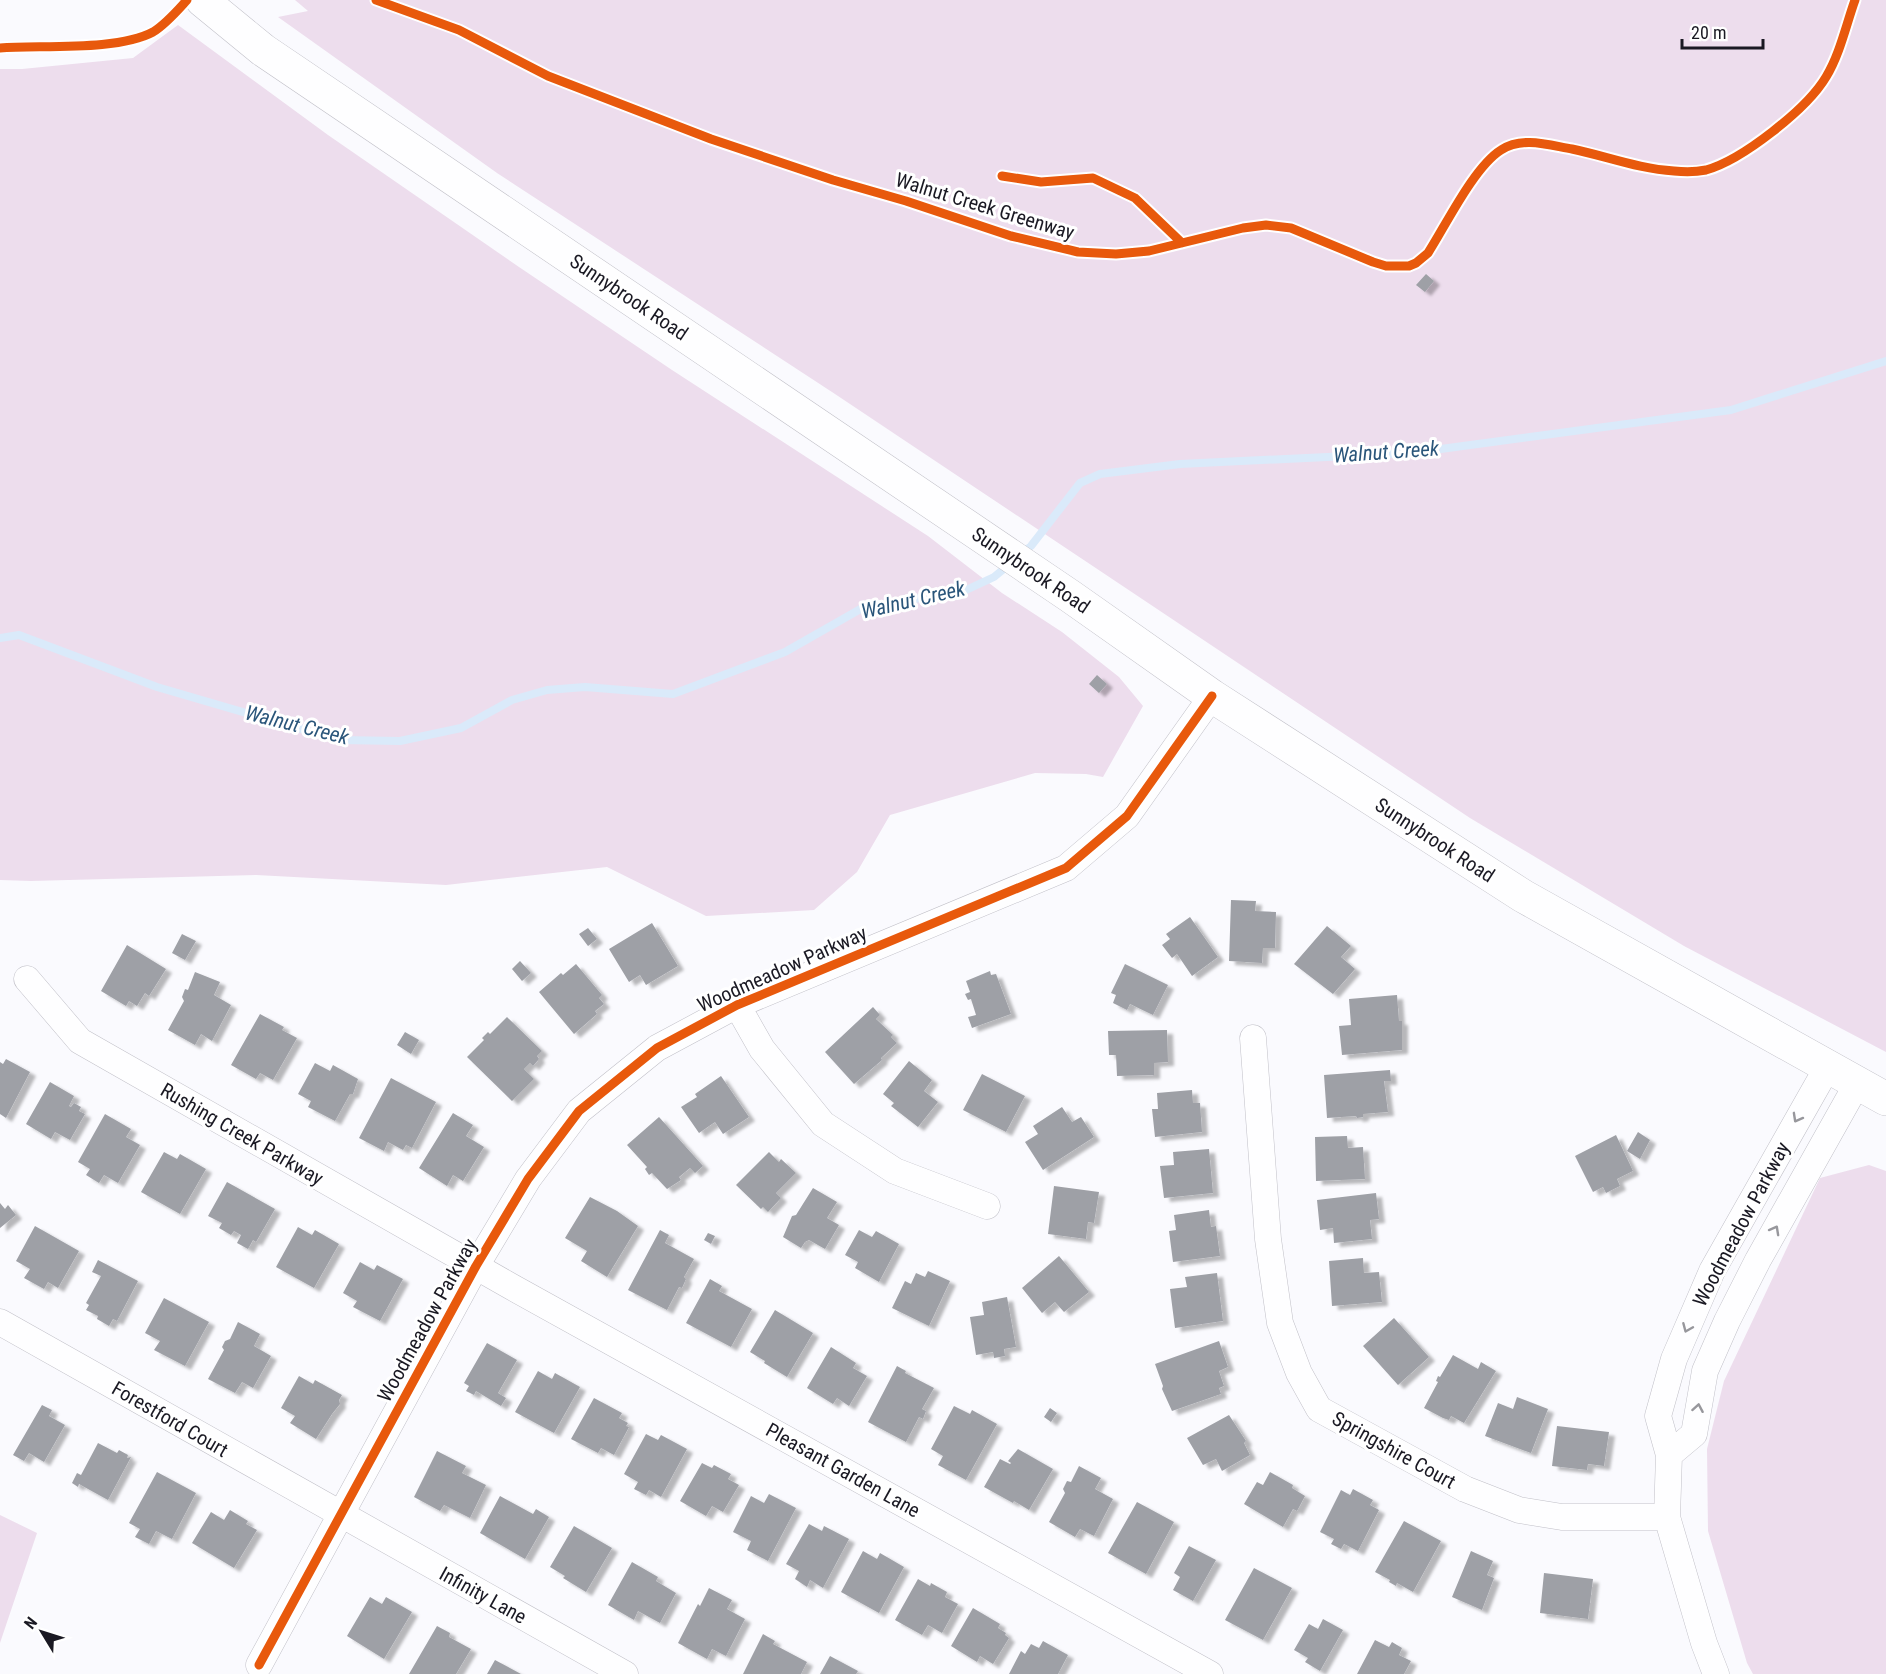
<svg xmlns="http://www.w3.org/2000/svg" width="1886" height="1674" font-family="'Roboto Condensed',sans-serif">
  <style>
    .green { fill: #eddded }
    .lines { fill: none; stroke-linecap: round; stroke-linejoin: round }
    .stream { stroke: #daeafa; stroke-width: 8 }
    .building { fill: #9ea0a6; filter: url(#shadow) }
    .minor-casing { stroke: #c1c0c8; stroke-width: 27 }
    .secondary-casing { stroke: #c1c0c8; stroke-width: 34 }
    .minor { stroke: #fefeff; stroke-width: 26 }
    .secondary { stroke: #fefeff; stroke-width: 33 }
    .cycleway-casing { stroke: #fff; stroke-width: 13 }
    .cycleway { stroke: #e8590c; stroke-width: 9 }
    .oneway { stroke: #97979c }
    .labels { text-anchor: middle; stroke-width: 6; stroke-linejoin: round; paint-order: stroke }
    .street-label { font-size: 20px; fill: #1a1923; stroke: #fff }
    .water-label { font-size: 21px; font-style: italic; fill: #2a557a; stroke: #fff }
  </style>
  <defs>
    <filter id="shadow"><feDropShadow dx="6" dy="4" stdDeviation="1.5" flood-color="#0004"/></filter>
  </defs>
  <rect width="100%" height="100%" fill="#fafafe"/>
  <path class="green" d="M 295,0 L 1886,0 L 1886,1052 L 1684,946 L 1470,818 L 835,394 L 497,173 L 278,17 L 308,11 Z
    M 178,25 L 328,135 L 519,267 L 672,370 L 928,536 L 1002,593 L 1062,632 L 1119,677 L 1143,706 L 1103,777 L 1086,774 L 1035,773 L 890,815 L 857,872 L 814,910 L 706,916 L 607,867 L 446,885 L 256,875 L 31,881 L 0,880 L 0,69 L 22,69 L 133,58 Z
    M 1869,1165 L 1886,1171 L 1886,1674 L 1753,1674 L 1747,1663 L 1708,1531 L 1707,1449 L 1724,1381 L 1820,1178 Z
    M 0,1515 L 37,1533 L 0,1643 Z"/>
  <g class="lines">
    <path class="stream" d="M 1021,554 L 1031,546 L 1080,483 L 1100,474 L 1180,464 L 1411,453 L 1731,410 L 1886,361
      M 0,638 L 19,635 L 157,687 L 339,740 L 400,741 L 461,728 L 512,700 L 547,690 L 585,687 L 673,694 L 785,652 L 864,607 L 964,591 L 994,577 L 1011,563"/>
  </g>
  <path class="building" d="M 1426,274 L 1434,281 L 1425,292 L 1416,285 Z
    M 1097,675 L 1107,684 L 1099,693 L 1089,684 Z
    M 1231,900 L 1256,901 L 1255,911 L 1276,912 L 1275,948 L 1263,948 L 1262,963 L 1229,961 Z
    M 1190,917 L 1218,957 L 1192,976 L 1177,954 L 1172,958 L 1162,945 L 1170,939 L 1166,934 Z
    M 652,923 L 678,966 L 646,985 L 640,975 L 629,982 L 609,949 Z
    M 1327,926 L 1351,946 L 1341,957 L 1355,969 L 1333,994 L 1294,964 Z
    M 588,928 L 597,939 L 588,946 L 579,934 Z
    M 182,934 L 196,941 L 185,960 L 172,953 Z
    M 127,945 L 166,969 L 149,996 L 145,993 L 137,1006 L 129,1001 L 126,1006 L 101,991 Z
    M 520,961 L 531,973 L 522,981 L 512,969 Z
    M 576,964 L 602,995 L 599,998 L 604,1004 L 595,1011 L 597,1014 L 574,1034 L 539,992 L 561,973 L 563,975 Z
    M 1125,964 L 1168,985 L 1153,1015 L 1130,1004 L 1127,1010 L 1113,1003 L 1116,995 L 1111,993 Z
    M 990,971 L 991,975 L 996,974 L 1011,1014 L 972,1028 L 968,1017 L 976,1015 L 971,999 L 968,1000 L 965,994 L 970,992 L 966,981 Z
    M 195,972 L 220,982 L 214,995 L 231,1005 L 212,1041 L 201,1034 L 195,1045 L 168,1030 L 184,1001 L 182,997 L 185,989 L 188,990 Z
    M 1397,995 L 1399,1021 L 1402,1021 L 1402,1050 L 1342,1055 L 1339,1026 L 1351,1025 L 1349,999 Z
    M 873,1007 L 880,1015 L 876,1019 L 893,1035 L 891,1037 L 897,1043 L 881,1058 L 882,1060 L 854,1084 L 825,1052 Z
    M 260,1014 L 284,1027 L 282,1030 L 297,1038 L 273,1080 L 260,1073 L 256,1079 L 231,1065 Z
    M 507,1017 L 542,1051 L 537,1056 L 539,1059 L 533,1066 L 530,1063 L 524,1069 L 534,1079 L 512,1101 L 467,1057 L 484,1040 L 482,1038 L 488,1032 L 490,1034 Z
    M 1167,1030 L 1168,1062 L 1154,1063 L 1154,1075 L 1117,1076 L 1116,1055 L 1109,1055 L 1108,1031 Z
    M 405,1032 L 419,1040 L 411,1054 L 397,1045 Z
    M 6,1059 L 30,1072 L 6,1118 L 0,1114 L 0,1062 L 3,1064 Z
    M 909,1061 L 932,1080 L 924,1091 L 938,1102 L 918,1127 L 891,1106 L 894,1103 L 883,1094 Z
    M 315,1063 L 330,1071 L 333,1065 L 358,1079 L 353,1094 L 350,1094 L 335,1121 L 308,1107 L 311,1101 L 298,1094 Z
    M 1390,1070 L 1391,1081 L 1384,1081 L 1388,1112 L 1363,1114 L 1363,1117 L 1357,1118 L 1356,1116 L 1327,1118 L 1324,1075 Z
    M 982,1074 L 1025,1096 L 1006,1132 L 963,1110 Z
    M 721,1076 L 749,1117 L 723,1134 L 715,1122 L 699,1133 L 681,1107 L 697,1097 L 695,1094 Z
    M 391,1078 L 436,1102 L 412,1148 L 406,1145 L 403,1150 L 388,1142 L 384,1151 L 359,1138 Z
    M 50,1082 L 74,1096 L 69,1106 L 71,1107 L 74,1103 L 81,1107 L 79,1111 L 85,1114 L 70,1140 L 55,1132 L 51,1139 L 26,1124 Z
    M 1192,1090 L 1193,1103 L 1200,1103 L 1202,1132 L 1155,1137 L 1152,1109 L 1158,1109 L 1157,1093 Z
    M 1062,1107 L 1072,1122 L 1081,1117 L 1094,1137 L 1043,1170 L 1025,1142 L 1038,1134 L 1033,1126 Z
    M 453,1113 L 473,1125 L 466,1136 L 484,1147 L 463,1181 L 453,1175 L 447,1186 L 419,1168 Z
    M 105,1114 L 131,1129 L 126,1137 L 140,1145 L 118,1183 L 104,1175 L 99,1183 L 86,1175 L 90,1169 L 78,1162 Z
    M 659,1117 L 703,1166 L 695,1173 L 690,1168 L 679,1177 L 681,1180 L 667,1189 L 652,1173 L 649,1175 L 645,1169 L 647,1167 L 627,1145 Z
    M 1638,1132 L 1650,1140 L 1640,1159 L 1627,1151 Z
    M 1616,1135 L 1633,1171 L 1617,1179 L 1620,1186 L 1606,1193 L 1603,1187 L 1593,1192 L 1575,1156 Z
    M 1347,1136 L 1348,1148 L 1363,1147 L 1365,1179 L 1316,1181 L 1315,1137 Z
    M 1209,1149 L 1213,1193 L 1164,1198 L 1160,1166 L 1174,1165 L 1173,1152 Z
    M 164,1152 L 177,1159 L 180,1154 L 206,1169 L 180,1214 L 141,1192 Z
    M 769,1152 L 779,1162 L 781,1159 L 796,1173 L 776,1193 L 781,1198 L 768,1212 L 763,1207 L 761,1209 L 736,1185 Z
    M 227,1182 L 275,1209 L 256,1242 L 253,1240 L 248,1249 L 237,1243 L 241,1235 L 234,1231 L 231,1235 L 219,1228 L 222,1223 L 208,1216 Z
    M 1054,1186 L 1099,1192 L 1094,1223 L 1088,1222 L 1086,1239 L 1048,1234 Z
    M 813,1188 L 837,1202 L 827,1218 L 839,1225 L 825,1249 L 809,1240 L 805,1242 L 801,1248 L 783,1237 L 792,1216 L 796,1215 Z
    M 1376,1193 L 1379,1219 L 1370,1220 L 1372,1239 L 1334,1243 L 1333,1228 L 1320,1230 L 1317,1200 Z
    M 590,1197 L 617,1211 L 638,1226 L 607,1277 L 581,1261 L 587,1251 L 565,1238 Z
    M 0,1203 L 5,1209 L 8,1205 L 16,1215 L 0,1228 Z
    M 1209,1210 L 1211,1227 L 1216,1226 L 1220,1256 L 1173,1262 L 1169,1231 L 1176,1230 L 1174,1215 Z
    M 35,1226 L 79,1251 L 58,1288 L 48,1282 L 44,1289 L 24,1278 L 30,1269 L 16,1261 Z
    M 298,1227 L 312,1235 L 315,1230 L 339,1244 L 314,1288 L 276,1267 Z
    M 660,1230 L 669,1235 L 665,1243 L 694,1259 L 684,1277 L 686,1279 L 682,1288 L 679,1287 L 667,1310 L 628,1290 Z
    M 859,1230 L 872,1237 L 876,1231 L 899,1244 L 879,1282 L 855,1268 L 858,1262 L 845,1255 Z
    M 708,1233 L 715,1236 L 711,1244 L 704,1240 Z
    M 1059,1256 L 1089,1292 L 1064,1312 L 1055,1302 L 1042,1313 L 1022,1288 Z
    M 1363,1258 L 1364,1273 L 1379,1272 L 1382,1302 L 1332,1306 L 1329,1261 Z
    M 98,1260 L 138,1281 L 117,1321 L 113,1319 L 109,1326 L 97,1319 L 98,1316 L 86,1310 L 89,1305 L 86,1303 L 101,1276 L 92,1272 Z
    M 360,1262 L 374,1270 L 377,1265 L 403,1279 L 380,1321 L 353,1307 L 357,1301 L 343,1293 Z
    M 928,1271 L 950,1281 L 929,1326 L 892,1308 L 905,1281 L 911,1284 L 916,1273 L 925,1277 Z
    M 1217,1273 L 1223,1321 L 1175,1328 L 1170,1289 L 1187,1287 L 1185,1277 Z
    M 710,1279 L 722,1286 L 719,1291 L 752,1309 L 731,1347 L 686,1323 Z
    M 1007,1297 L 1016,1347 L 1004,1349 L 1005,1356 L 994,1358 L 993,1352 L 976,1355 L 970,1317 L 984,1315 L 982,1302 Z
    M 164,1298 L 209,1322 L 185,1366 L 154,1350 L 160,1341 L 145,1333 Z
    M 775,1310 L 813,1333 L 787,1377 L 764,1363 L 765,1361 L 750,1352 Z
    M 1394,1318 L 1429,1357 L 1398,1385 L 1363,1346 Z
    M 238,1322 L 260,1334 L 254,1346 L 271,1356 L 253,1388 L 242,1382 L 235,1393 L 208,1379 L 224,1350 L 222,1347 L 225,1341 L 230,1339 Z
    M 1219,1341 L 1228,1367 L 1219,1371 L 1224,1386 L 1219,1388 L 1221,1394 L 1172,1411 L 1162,1389 L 1163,1386 L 1155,1364 Z
    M 487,1343 L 517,1360 L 498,1393 L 506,1398 L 501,1406 L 476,1391 L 474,1395 L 466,1391 L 469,1386 L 464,1383 Z
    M 831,1347 L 856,1363 L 853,1368 L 867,1376 L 849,1406 L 837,1398 L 833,1404 L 807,1388 Z
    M 1453,1355 L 1478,1369 L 1481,1362 L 1496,1371 L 1464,1423 L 1451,1416 L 1449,1420 L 1443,1418 L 1424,1408 L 1438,1382 L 1436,1381 L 1438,1376 L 1440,1377 Z
    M 897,1366 L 906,1371 L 905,1373 L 934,1388 L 922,1409 L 926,1411 L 923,1419 L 919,1417 L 906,1442 L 868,1422 Z
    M 538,1371 L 552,1379 L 555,1373 L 580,1387 L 554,1433 L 515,1412 Z
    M 299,1376 L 313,1384 L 315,1380 L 342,1395 L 339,1400 L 340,1404 L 332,1414 L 316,1439 L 290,1423 L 295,1416 L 281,1408 Z
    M 1517,1397 L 1548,1409 L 1531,1453 L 1485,1436 L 1498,1403 L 1513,1409 Z
    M 594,1398 L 622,1413 L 619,1418 L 628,1423 L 626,1426 L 629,1427 L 614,1455 L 601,1448 L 598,1453 L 571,1439 Z
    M 42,1405 L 52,1410 L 49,1416 L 65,1425 L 44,1462 L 29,1453 L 24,1461 L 13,1455 Z
    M 954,1406 L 970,1414 L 972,1410 L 997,1424 L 966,1480 L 938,1465 L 943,1456 L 931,1449 Z
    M 1050,1408 L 1057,1413 L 1051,1422 L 1044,1417 Z
    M 1229,1415 L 1246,1441 L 1244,1443 L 1250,1455 L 1222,1471 L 1216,1459 L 1203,1465 L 1187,1438 Z
    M 1557,1426 L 1609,1432 L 1604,1466 L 1588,1464 L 1587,1470 L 1552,1466 Z
    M 646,1434 L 658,1440 L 661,1435 L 687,1449 L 661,1497 L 649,1490 L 646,1495 L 634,1489 L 638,1482 L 624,1474 Z
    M 98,1443 L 117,1453 L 119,1450 L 128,1455 L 127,1458 L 131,1457 L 108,1500 L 79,1484 L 78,1487 L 72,1483 L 77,1473 L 81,1475 Z
    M 1018,1449 L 1053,1469 L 1029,1510 L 1014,1501 L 1013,1503 L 984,1487 L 1000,1459 L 1010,1464 L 1011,1463 L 1008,1461 Z
    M 437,1451 L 466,1466 L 462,1473 L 486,1485 L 470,1518 L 444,1505 L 440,1511 L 414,1497 Z
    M 702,1463 L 712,1468 L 714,1465 L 731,1474 L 728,1479 L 739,1485 L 723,1512 L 712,1506 L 706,1516 L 680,1501 Z
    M 1079,1466 L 1101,1478 L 1095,1489 L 1113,1499 L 1094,1536 L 1080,1529 L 1075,1537 L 1049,1522 L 1065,1493 L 1063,1489 L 1067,1481 L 1071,1482 Z
    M 157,1472 L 196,1493 L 172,1539 L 156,1531 L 149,1544 L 135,1537 L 140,1529 L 129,1523 Z
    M 1270,1472 L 1293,1485 L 1292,1488 L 1305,1496 L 1297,1511 L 1293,1509 L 1283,1527 L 1244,1504 L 1257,1482 L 1263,1485 Z
    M 1353,1489 L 1373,1500 L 1370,1505 L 1379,1510 L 1358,1551 L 1344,1544 L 1341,1549 L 1331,1544 L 1334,1539 L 1320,1532 L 1341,1490 L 1350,1495 Z
    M 769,1494 L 796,1508 L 768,1561 L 747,1550 L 751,1541 L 733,1532 L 751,1496 L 764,1503 Z
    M 500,1496 L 533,1514 L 536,1509 L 549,1517 L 525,1559 L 480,1533 Z
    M 1137,1502 L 1174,1522 L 1146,1574 L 1108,1553 Z
    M 230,1510 L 248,1521 L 246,1524 L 257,1530 L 234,1568 L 192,1543 L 211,1512 L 224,1520 Z
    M 1404,1521 L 1441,1541 L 1413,1592 L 1397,1583 L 1396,1586 L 1389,1582 L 1390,1580 L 1375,1572 Z
    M 809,1524 L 822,1531 L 824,1526 L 849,1539 L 823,1588 L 810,1580 L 807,1587 L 795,1579 L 799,1571 L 786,1564 Z
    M 574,1526 L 612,1548 L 586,1592 L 563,1578 L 565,1576 L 550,1567 Z
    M 1189,1546 L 1216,1560 L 1193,1601 L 1173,1590 L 1180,1577 L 1174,1573 Z
    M 863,1551 L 877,1559 L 880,1553 L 904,1567 L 879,1613 L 841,1592 Z
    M 1471,1551 L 1493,1561 L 1487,1575 L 1494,1578 L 1482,1610 L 1452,1597 Z
    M 632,1562 L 658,1577 L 656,1581 L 676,1593 L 660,1623 L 638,1611 L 634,1620 L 608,1605 Z
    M 1254,1568 L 1292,1588 L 1263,1640 L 1225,1620 Z
    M 1544,1573 L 1593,1579 L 1588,1619 L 1540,1613 Z
    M 918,1579 L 930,1586 L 931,1583 L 947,1592 L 945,1597 L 958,1604 L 942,1633 L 928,1625 L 922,1635 L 895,1620 Z
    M 709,1588 L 732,1600 L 727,1609 L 745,1619 L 726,1656 L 712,1649 L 707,1659 L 678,1643 L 698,1604 L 700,1606 Z
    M 370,1597 L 382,1604 L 386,1597 L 412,1612 L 384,1659 L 347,1636 Z
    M 973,1608 L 1000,1624 L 998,1628 L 1006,1633 L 1005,1635 L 1009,1638 L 993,1664 L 980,1656 L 977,1662 L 951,1646 Z
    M 1323,1619 L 1343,1630 L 1320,1671 L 1305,1662 L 1308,1658 L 1294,1650 L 1309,1624 L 1318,1629 Z
    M 437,1626 L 450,1633 L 449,1637 L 471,1649 L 456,1674 L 409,1674 Z
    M 763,1634 L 775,1641 L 773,1644 L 807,1662 L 801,1674 L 743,1674 Z
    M 1375,1640 L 1389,1647 L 1392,1642 L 1402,1648 L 1399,1655 L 1411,1661 L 1404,1674 L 1357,1674 Z
    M 1043,1641 L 1068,1655 L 1058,1674 L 1009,1674 L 1021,1651 L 1025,1654 L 1031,1644 L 1039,1648 Z
    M 830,1656 L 858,1671 L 856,1674 L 820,1674 Z
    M 495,1660 L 521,1674 L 487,1674 Z"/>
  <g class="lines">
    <defs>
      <path id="minor" d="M 27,979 L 80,1041 L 512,1287 L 1210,1674
        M 737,1005 L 762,1049 L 823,1124 L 895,1171 L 987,1206
        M 1253,1038 L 1268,1239 L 1280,1323 L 1299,1373 L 1319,1409 L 1465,1489 L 1519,1510 L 1562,1517 L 1667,1517
        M 0,1322 L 625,1674
        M 1669,1455 L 1694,1434 L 1705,1371 L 1727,1321 L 1758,1260 L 1857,1084
        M 259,1665 L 476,1266 L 528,1179 L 579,1111 L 657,1048 L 737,1005 L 1066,868 L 1127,816 L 1212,696
        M 1716,1674 L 1704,1643 L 1667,1517 L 1669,1455 L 1658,1416 L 1674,1359 L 1712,1271 L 1827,1068"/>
      <path id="secondary" d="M 202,0 L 263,50 L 1070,596 L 1212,696 L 1523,896 L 1886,1099"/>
    </defs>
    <use href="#minor" class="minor-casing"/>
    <use href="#secondary" class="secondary-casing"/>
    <use href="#minor" class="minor"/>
    <use href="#secondary" class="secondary"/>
    <defs>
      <path id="cycleway" d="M 376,0 L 459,30 L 548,76 L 711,139 L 833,180 L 906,201 L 1011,236 L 1078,252 L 1116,254 L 1149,251 L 1243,228 L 1266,225 L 1291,228 L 1373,262 L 1386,266 L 1409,266 L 1416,263 L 1428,253 C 1446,225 1474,167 1501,150 C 1522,136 1549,145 1572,149 C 1606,156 1639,169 1674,171 C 1684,172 1696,172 1706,170 C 1742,160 1807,109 1826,77 C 1840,54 1846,25 1855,0
        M 0,48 C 42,45 118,51 153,32 C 166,24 177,11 187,0
        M 1002,176 L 1041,182 L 1093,178 L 1135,198 L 1182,243
        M 259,1665 L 476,1266 L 528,1179 L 579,1111 L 657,1048 L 737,1005 L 1066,868 L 1127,816 L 1212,696"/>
    </defs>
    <use href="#cycleway" class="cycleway-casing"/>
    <use href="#cycleway" class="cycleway"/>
  </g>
  <defs><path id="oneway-chevron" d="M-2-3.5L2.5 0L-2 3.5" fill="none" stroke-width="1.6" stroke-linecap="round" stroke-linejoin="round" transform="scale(1.5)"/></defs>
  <g class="oneway">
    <use href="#oneway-chevron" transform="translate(1797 1118) rotate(119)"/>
    <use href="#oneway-chevron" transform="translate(1775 1230) rotate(-61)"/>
    <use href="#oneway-chevron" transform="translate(1687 1328) rotate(113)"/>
    <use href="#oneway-chevron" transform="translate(1698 1408) rotate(-80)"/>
  </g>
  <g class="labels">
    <g class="street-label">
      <text transform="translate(985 206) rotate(17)" y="7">Walnut Creek Greenway</text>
      <text transform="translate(629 297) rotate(34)" y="7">Sunnybrook Road</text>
      <text transform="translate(1031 570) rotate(34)" y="7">Sunnybrook Road</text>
      <text transform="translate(1435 840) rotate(33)" y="7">Sunnybrook Road</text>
      <text transform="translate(782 969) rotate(-24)" y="7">Woodmeadow Parkway</text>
      <text transform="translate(242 1134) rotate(30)" y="7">Rushing Creek Parkway</text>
      <text transform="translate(1741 1224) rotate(-62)" y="7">Woodmeadow Parkway</text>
      <text transform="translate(427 1320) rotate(-61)" y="7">Woodmeadow Parkway</text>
      <text transform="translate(170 1419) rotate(30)" y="7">Forestford Court</text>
      <text transform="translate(1394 1450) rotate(29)" y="7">Springshire Court</text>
      <text transform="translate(843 1470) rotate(29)" y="7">Pleasant Garden Lane</text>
      <text transform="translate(483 1595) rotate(29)" y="7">Infinity Lane</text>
    </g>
    <g class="water-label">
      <text transform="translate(1386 452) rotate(-4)" y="7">Walnut Creek</text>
      <text transform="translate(913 600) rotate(-13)" y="7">Walnut Creek</text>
      <text transform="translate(297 725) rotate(14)" y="7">Walnut Creek</text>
    </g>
  </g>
  <g transform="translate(42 1632) rotate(308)" stroke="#ffffff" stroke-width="4.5" paint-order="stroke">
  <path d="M0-4.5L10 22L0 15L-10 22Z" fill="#1a1923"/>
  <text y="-9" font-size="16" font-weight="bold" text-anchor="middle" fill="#1a1923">N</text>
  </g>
  <path d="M1682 39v9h81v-9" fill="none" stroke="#1a1923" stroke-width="3"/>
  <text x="1691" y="39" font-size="18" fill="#1a1923" stroke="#ffffff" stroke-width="4.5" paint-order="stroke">20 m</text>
</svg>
